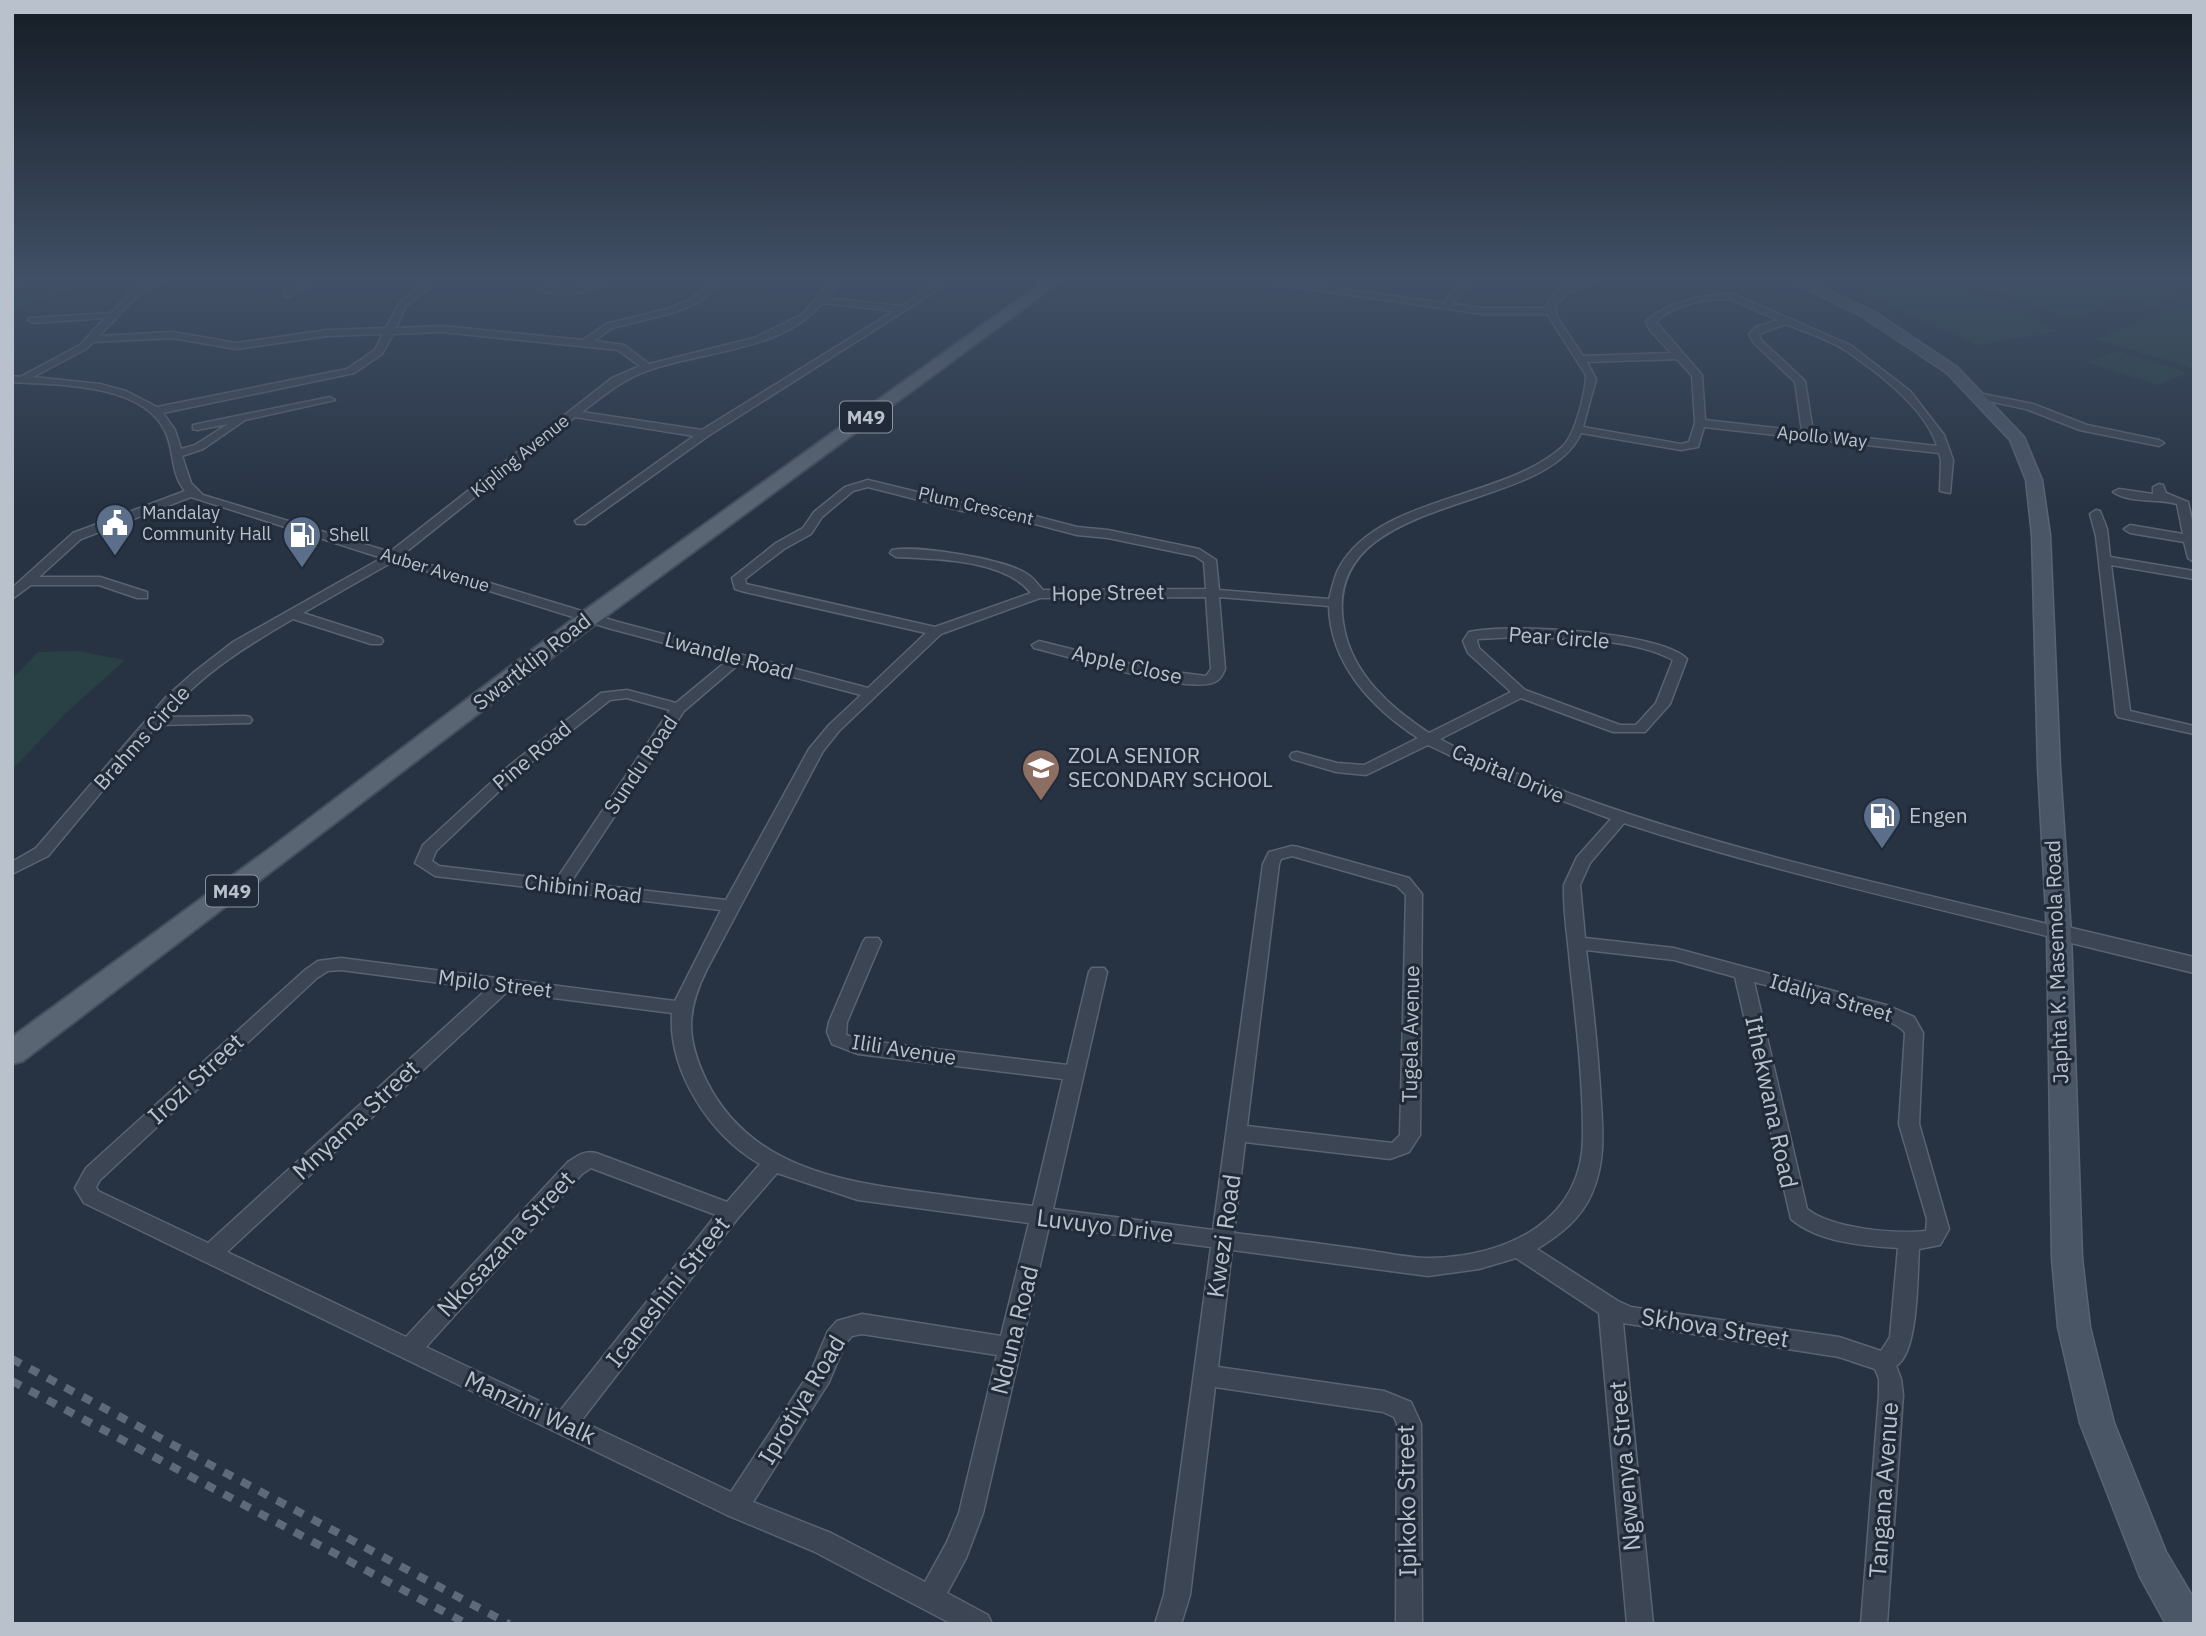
<svg xmlns="http://www.w3.org/2000/svg" width="2206" height="1636" font-family="'IBM Plex Sans',sans-serif">
  <style>
    .green { fill: #294144 }
    .lines { fill: none; stroke-linecap: round; stroke-linejoin: round }
    .minor-casing { stroke: #5a6370; stroke-width: 3 }
    .tertiary-casing { stroke: #5a6370; stroke-width: 3 }
    .secondary-casing { stroke: #5a6370; stroke-width: 3 }
    .primary-casing { stroke: #454e5c; stroke-width: 4 }
    .minor { fill: #3c4553; fill-rule: evenodd }
    .tertiary { fill: #3c4553; fill-rule: evenodd }
    .secondary { fill: #4a5566; fill-rule: evenodd }
    .primary { fill: #5a6573; fill-rule: evenodd }
    .rail { stroke: #5e6a7a; stroke-width: 8; stroke-dasharray: 10 10; stroke-linecap: butt }
    .labels { text-anchor: middle; stroke-width: 6; stroke-linejoin: round; paint-order: stroke }
    .far-street-label { font-size: 18px; fill: #b9c1cc; stroke: #202a38 }
    .far-poi-label { font-size: 18px; fill: #b9c1cc; stroke: #202a38; text-anchor: start }
    .shield { fill: #202a38; stroke: #8b94a0; stroke-width: 2 }
    .shield-label { font-size: 19px; font-weight: bold; fill: #b9c1cc }
    .street-label { font-size: 21px; fill: #b9c1cc; stroke: #202a38 }
    .poi-label { font-size: 21px; fill: #b9c1cc; stroke: #202a38; text-anchor: start }
    .near-street-label { font-size: 24px; fill: #b9c1cc; stroke: #202a38 }
  </style>
  <rect width="100%" height="100%" fill="#273343"/>
  <path class="green" d="M 83,278 L 102,278 L 12,310 L 12,303 Z
    M 1937,278 L 2060,331 L 1977,345 L 1856,290 Z
    M 1957,278 L 2173,278 L 2176,297 L 2154,307 L 2120,298 L 2073,319 Z
    M 2180,305 L 2194,309 L 2194,369 L 2097,339 Z
    M 2117,351 L 2187,373 L 2158,385 L 2087,362 Z
    M 78,651 L 125,660 L 66,713 L 12,770 L 12,679 L 38,652 Z"/>
  <g class="lines">
    <defs>
      <path id="minor" d="M 27,278 L 40,278 L 12,289 L 12,283 Z
        M 158,278 L 170,278 L 140,293 L 99,336 L 173,332 L 236,343 L 327,330 L 386,328 L 399,303 L 432,278 L 442,278 L 406,306 L 396,328 L 442,326 L 583,340 L 606,324 L 670,308 L 693,298 L 716,278 L 725,278 L 699,302 L 676,312 L 612,328 L 594,341 L 624,345 L 649,364 L 754,338 L 803,314 L 833,278 L 842,278 L 826,298 L 901,306 L 946,278 L 956,278 L 708,436 L 585,524 L 577,524 L 575,521 L 694,436 L 575,417 L 401,556 L 618,622 L 868,688 L 926,633 L 745,592 L 735,589 L 732,578 L 776,543 L 803,528 L 814,512 L 845,487 L 868,480 L 962,503 L 997,506 L 1077,527 L 1108,530 L 1199,549 L 1216,560 L 1219,590 L 1329,599 C 1332,589 1334,577 1339,568 C 1379,495 1505,500 1563,446 C 1575,435 1586,391 1586,375 L 1547,314 L 1483,314 L 1265,283 L 1261,280 L 1262,278 L 1444,303 L 1463,278 L 1472,278 L 1452,304 L 1483,308 L 1546,308 C 1553,283 1587,278 1609,278 L 1570,292 L 1555,306 L 1557,317 L 1583,356 L 1671,353 L 1650,330 L 1646,322 L 1653,315 L 1672,305 L 1700,297 L 1731,293 L 1850,345 L 1910,391 L 1944,435 L 1953,460 L 1950,493 L 1940,491 L 1941,460 L 1939,453 L 1704,427 L 1698,447 L 1681,450 L 1581,433 C 1545,517 1317,490 1344,628 C 1353,675 1391,708 1429,733 L 1511,692 L 1468,653 L 1463,641 L 1469,632 C 1508,623 1660,631 1687,659 L 1670,704 L 1645,732 L 1613,732 L 1521,698 L 1440,739 C 1483,763 1531,779 1577,796 C 1734,853 1897,887 2059,927 L 2065,929 L 2068,933 L 2065,937 L 2059,939 C 1913,902 1767,870 1624,823 L 1590,863 L 1580,885 L 1585,938 L 1674,948 L 1886,1005 L 1914,1017 L 1923,1033 L 1919,1124 L 1949,1229 L 1940,1245 L 1919,1249 C 1917,1275 1919,1352 1896,1366 L 1901,1379 L 1903,1395 L 1887,1624 L 1861,1624 L 1879,1395 L 1879,1379 L 1875,1369 L 1839,1357 L 1623,1323 L 1653,1624 L 1627,1624 L 1599,1313 L 1516,1258 L 1479,1269 L 1428,1276 L 1232,1250 L 1218,1367 L 1384,1391 L 1411,1402 L 1421,1424 L 1422,1624 L 1396,1624 L 1397,1424 L 1394,1417 L 1383,1412 L 1215,1387 L 1190,1595 L 1181,1624 L 1155,1624 L 1164,1595 L 1211,1247 L 1049,1226 L 983,1513 L 966,1558 L 947,1593 L 988,1615 L 992,1624 L 952,1624 L 813,1551 L 727,1515 L 84,1203 L 75,1188 L 86,1168 L 305,970 L 318,961 L 341,958 L 675,1001 L 721,910 L 435,876 L 415,863 L 423,845 L 509,766 L 601,693 L 627,690 L 676,703 L 728,660 L 608,628 L 394,561 L 303,613 L 381,638 L 383,641 L 381,644 L 371,644 L 293,619 C 246,646 200,675 165,717 L 245,716 L 250,717 L 252,720 L 250,723 L 157,725 L 48,856 L 12,874 L 12,862 L 36,848 L 167,696 L 193,673 L 233,642 L 382,558 L 191,497 L 81,539 L 39,577 L 100,577 L 147,592 L 147,598 L 137,598 L 99,585 L 31,585 L 12,599 L 12,588 L 73,533 L 185,491 C 170,473 175,451 165,431 C 142,383 57,385 12,382 L 12,376 L 20,377 L 80,345 L 105,318 L 33,323 L 28,320 L 30,318 L 111,313 L 134,289 ZM 1730,299 L 1778,320 L 1756,327 L 1749,334 L 1754,343 L 1795,382 L 1802,431 L 1705,420 L 1702,375 L 1656,322 C 1672,305 1706,298 1730,299 ZM 822,303 L 894,311 L 702,430 L 582,412 C 604,395 623,379 649,370 C 706,350 781,352 822,303 ZM 1786,324 C 1805,332 1828,339 1845,350 C 1876,371 1926,409 1937,446 L 1813,432 L 1805,381 L 1761,340 L 1759,334 ZM 442,332 L 618,350 L 640,366 L 612,378 L 390,552 L 203,495 L 191,483 L 182,456 L 203,449 L 245,420 L 335,400 L 330,397 L 193,425 L 193,429 L 197,430 L 228,424 L 195,445 L 181,449 L 175,430 L 163,413 L 354,373 L 382,354 L 393,334 ZM 383,334 L 375,350 L 347,369 L 157,407 L 126,391 L 100,384 L 33,377 L 86,349 L 93,342 L 173,338 L 236,349 L 327,336 ZM 1677,359 L 1692,376 L 1695,423 L 1689,442 L 1681,444 L 1583,427 L 1596,379 L 1587,362 ZM 868,487 L 962,511 L 997,514 L 1077,535 L 1108,538 L 1195,556 L 1204,562 L 1206,589 L 1043,590 C 1038,585 1034,578 1027,574 C 1005,559 918,545 892,550 L 890,553 L 896,557 C 936,559 1004,559 1031,593 L 935,627 L 746,584 L 745,579 L 784,549 L 811,534 L 822,517 L 853,491 ZM 1206,597 L 1211,669 L 1206,676 L 1151,669 L 1039,641 L 1032,645 L 1034,648 C 1068,656 1189,695 1215,682 C 1221,679 1223,674 1225,669 L 1219,597 L 1329,606 C 1330,664 1372,708 1418,738 L 1364,765 L 1337,763 L 1297,752 L 1292,753 L 1290,756 L 1292,759 L 1336,772 L 1366,775 L 1428,745 L 1481,770 L 1611,819 L 1577,857 L 1564,885 C 1563,911 1568,938 1570,964 C 1576,1021 1583,1077 1583,1134 C 1584,1221 1507,1257 1429,1258 C 1409,1258 1386,1253 1366,1250 C 1322,1244 1278,1238 1234,1233 L 1245,1142 L 1390,1159 L 1409,1152 L 1420,1135 L 1422,894 L 1409,878 L 1298,847 L 1292,846 L 1269,852 L 1263,864 L 1213,1230 L 1053,1209 L 1107,972 L 1104,968 L 1092,968 L 1089,972 L 1067,1065 L 861,1040 L 846,1035 L 847,1022 L 881,942 L 878,938 L 866,938 L 863,942 L 829,1022 L 827,1032 L 832,1044 L 858,1054 L 1063,1079 L 1033,1206 C 996,1202 959,1197 922,1192 C 837,1181 748,1166 706,1080 C 686,1038 686,1011 707,969 L 823,751 L 839,731 L 941,634 L 1040,598 ZM 1517,637 C 1563,639 1631,637 1673,660 L 1656,703 L 1636,725 L 1620,725 L 1525,690 L 1479,648 L 1477,641 L 1478,639 ZM 740,663 L 861,695 L 829,725 L 809,749 L 726,900 L 571,882 L 684,711 ZM 627,698 L 670,710 L 556,880 L 439,866 L 432,861 L 436,851 L 519,772 L 610,700 ZM 1292,856 L 1397,886 L 1406,895 L 1400,1135 L 1392,1143 L 1247,1126 L 1279,864 L 1281,859 ZM 1586,950 L 1674,960 L 1735,977 L 1791,1219 C 1818,1242 1863,1246 1898,1248 L 1890,1337 L 1881,1351 L 1839,1337 L 1631,1307 L 1618,1301 L 1537,1249 C 1560,1235 1581,1219 1592,1193 C 1607,1159 1602,1124 1600,1088 C 1597,1042 1592,996 1586,950 ZM 341,970 L 487,989 L 208,1243 L 98,1191 L 96,1187 L 100,1180 L 317,978 L 328,971 ZM 1754,982 C 1780,989 1895,1014 1905,1033 L 1899,1124 L 1927,1219 L 1926,1231 C 1895,1234 1832,1229 1807,1209 ZM 507,992 L 672,1013 C 668,1072 711,1136 760,1164 L 727,1202 L 596,1153 C 585,1150 577,1156 568,1162 L 406,1337 L 227,1252 ZM 591,1168 L 716,1215 L 560,1411 L 426,1347 L 582,1174 ZM 777,1173 L 858,1200 L 1029,1223 L 1001,1336 L 862,1314 L 837,1321 L 828,1331 L 812,1369 L 731,1492 L 581,1421 L 738,1218 ZM 862,1334 L 997,1355 L 959,1513 L 947,1542 L 925,1582 L 831,1533 L 753,1502 L 829,1382 L 845,1344 L 852,1336 Z
        M 305,278 L 313,278 C 310,287 293,297 284,297 L 284,293 Z
        M 546,278 L 555,278 L 549,287 C 572,292 590,278 612,278 C 593,294 563,298 540,290 L 539,288 Z
        M 2189,278 L 2194,278 L 2194,282 Z
        M 1983,394 L 2033,404 L 2087,425 L 2159,440 L 2164,443 L 2159,446 L 2080,430 L 2026,409 L 1979,399 L 1978,397 Z
        M 2159,484 L 2163,485 L 2166,493 L 2188,502 L 2194,529 L 2194,562 L 2188,558 L 2184,542 L 2130,533 L 2124,529 L 2130,525 L 2183,534 L 2177,504 C 2157,498 2131,504 2113,492 L 2119,489 L 2153,494 L 2153,487 Z
        M 2096,510 L 2100,511 L 2107,529 L 2110,557 L 2194,571 L 2194,579 L 2111,565 L 2130,711 L 2194,726 L 2194,734 L 2118,717 L 2116,714 L 2096,536 L 2090,514 Z"/>
      <path id="tertiary" d="M 2059,925 L 2194,957 L 2194,973 L 2051,938 L 2048,933 L 2051,928 Z"/>
      <path id="secondary" d="M 1784,278 L 1801,278 L 1873,311 L 1957,367 L 2024,437 L 2042,480 L 2050,535 L 2060,767 L 2071,933 L 2082,1258 L 2090,1327 L 2114,1423 L 2166,1552 L 2194,1599 L 2194,1624 L 2166,1624 L 2140,1577 L 2080,1423 L 2058,1327 L 2052,1258 L 2047,933 L 2038,767 L 2032,535 L 2026,480 L 2010,440 L 1947,373 L 1863,317 Z"/>
      <path id="primary" d="M 1048,278 L 1065,278 L 597,623 L 23,1061 L 12,1064 L 12,1037 L 269,849 L 581,613 Z"/>
    </defs>
    <use href="#minor" class="minor-casing"/>
    <use href="#tertiary" class="tertiary-casing"/>
    <use href="#secondary" class="secondary-casing"/>
    <use href="#primary" class="primary-casing"/>
    <use href="#minor" class="minor"/>
    <use href="#tertiary" class="tertiary"/>
    <use href="#secondary" class="secondary"/>
    <use href="#primary" class="primary"/>
    <path class="rail" d="M 12,1359 L 509,1624
      M 12,1381 L 467,1624"/>
  </g>
  <linearGradient id="sky" x2="0" y2="1"><stop stop-color="#151c25"/><stop offset="0.55" stop-color="#415066"/><stop offset="1" stop-color="#415066" stop-opacity="0"/></linearGradient>
  <rect width="2206" height="507" fill="url(#sky)"/>
  <defs>
    <symbol id="civic-pin" viewBox="-11 -11 22 30"><path d="M0 17L-7.5 6A9.5 9.5 0 1 1 7.5 6Z" fill="#5c6f8a" stroke="#202a38"/><path d="M-.6-6.5H3V-4.5H.6V-3L4-1V1h2V6H-6V1h2V-1L-.6-3ZM-1.2 2.5V6h2.4V2.5Z" fill="#fff"/></symbol>
    <symbol id="fuel-pin" viewBox="-11 -11 22 30"><path d="M0 17L-7.5 6A9.5 9.5 0 1 1 7.5 6Z" fill="#5c6f8a" stroke="#202a38"/><path d="M-5.5-6h7V0h2V4h1.3V-2.5L3-4.5l.8-.8L6-3V5H2.5V1h-1V6h-7ZM-4.2-4.7v3.2H.2V-4.7Z" fill="#fff"/></symbol>
    <symbol id="school-pin" viewBox="-11 -11 22 30"><path d="M0 17L-7.5 6A9.5 9.5 0 1 1 7.5 6Z" fill="#8d6e63" stroke="#202a38"/><path d="M0-5L7-2L0 1L-7-2ZM-4 1L0 2.5L4 1V4Q0 6-4 4Z" fill="#fff"/></symbol>
  </defs>
  <g fill-rule="evenodd">
    <use href="#civic-pin" x="93" y="501" width="44" height="60"/>
    <use href="#fuel-pin" x="280" y="513" width="44" height="60"/>
    <use href="#school-pin" x="1019" y="746" width="44" height="60"/>
    <use href="#fuel-pin" x="1860" y="794" width="44" height="60"/>
  </g>
  <g class="labels">
    <g class="far-street-label">
      <text transform="translate(1822 437) rotate(6)" y="6">Apollo Way</text>
      <text transform="translate(520 456) rotate(-39)" y="6">Kipling Avenue</text>
      <text transform="translate(976 506) rotate(13)" y="6">Plum Crescent</text>
      <text transform="translate(435 570) rotate(17)" y="6">Auber Avenue</text>
    </g>
    <g class="far-poi-label">
      <text x="142" y="519">Mandalay<tspan x="142" dy="21">Community Hall</tspan></text>
      <text x="329" y="541">Shell</text>
    </g>
    <g class="shield">
      <rect x="840" y="401.5" width="52" height="31" rx="5"/>
      <rect x="206" y="875.5" width="52" height="31" rx="5"/>
    </g>
    <g class="shield-label">
      <text x="866" y="424">M49</text>
      <text x="232" y="898">M49</text>
    </g>
    <g class="street-label">
      <text transform="translate(1108 593) rotate(-1)" y="7">Hope Street</text>
      <text transform="translate(1559 638) rotate(4)" y="7">Pear Circle</text>
      <text transform="translate(729 656) rotate(15)" y="7">Lwandle Road</text>
      <text transform="translate(532 662) rotate(-38)" y="7">Swartklip Road</text>
      <text transform="translate(1127 665) rotate(13)" y="7">Apple Close</text>
      <text transform="translate(142 738) rotate(-48)" y="7">Brahms Circle</text>
      <text transform="translate(532 756) rotate(-40)" y="7">Pine Road</text>
      <text transform="translate(641 765) rotate(-56)" y="7">Sundu Road</text>
      <text transform="translate(1508 774) rotate(23)" y="7">Capital Drive</text>
      <text transform="translate(583 889) rotate(7)" y="7">Chibini Road</text>
      <text transform="translate(2057 962) rotate(-92)" y="7">Japhta K. Masemola Road</text>
      <text transform="translate(495 984) rotate(7)" y="7">Mpilo Street</text>
      <text transform="translate(1831 998) rotate(16)" y="7">Idaliya Street</text>
      <text transform="translate(1411 1034) rotate(-89)" y="7">Tugela Avenue</text>
      <text transform="translate(904 1050) rotate(9)" y="7">Ilili Avenue</text>
    </g>
    <g class="poi-label">
      <text x="1068" y="763">ZOLA SENIOR<tspan x="1068" dy="24">SECONDARY SCHOOL</tspan></text>
      <text x="1909" y="823">Engen</text>
    </g>
    <g class="near-street-label">
      <text transform="translate(196 1079) rotate(-43)" y="8">Irozi Street</text>
      <text transform="translate(1771 1102) rotate(78)" y="8">Ithekwana Road</text>
      <text transform="translate(356 1120) rotate(-43)" y="8">Mnyama Street</text>
      <text transform="translate(1105 1226) rotate(7)" y="8">Luvuyo Drive</text>
      <text transform="translate(1224 1236) rotate(-82)" y="8">Kwezi Road</text>
      <text transform="translate(506 1244) rotate(-47)" y="8">Nkosazana Street</text>
      <text transform="translate(668 1292) rotate(-52)" y="8">Icaneshini Street</text>
      <text transform="translate(1715 1328) rotate(9)" y="8">Skhova Street</text>
      <text transform="translate(1015 1330) rotate(-76)" y="8">Nduna Road</text>
      <text transform="translate(802 1400) rotate(-59)" y="8">Iprotiya Road</text>
      <text transform="translate(530 1408) rotate(25)" y="8">Manzini Walk</text>
      <text transform="translate(1625 1466) rotate(-95)" y="8">Ngwenya Street</text>
      <text transform="translate(1884 1490) rotate(-86)" y="8">Tangana Avenue</text>
      <text transform="translate(1407 1501) rotate(-91)" y="8">Ipikoko Street</text>
    </g>
  </g>
  <rect width="2206" height="1636" fill="none" stroke="#b9c1cc" stroke-width="28"/>
</svg>
